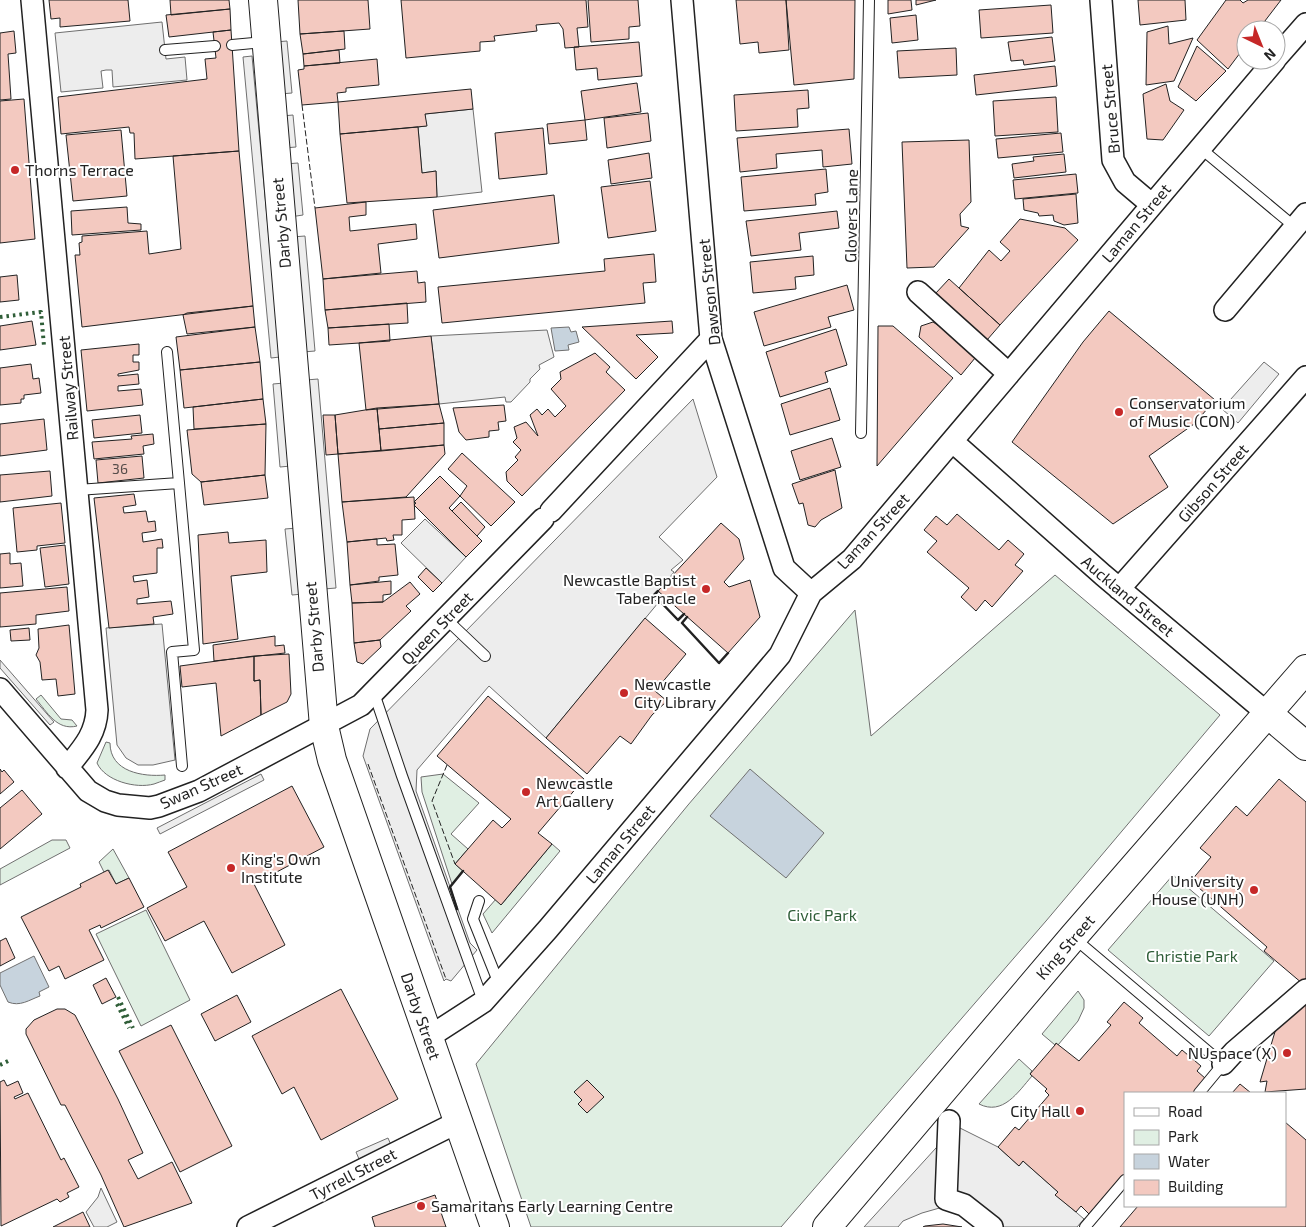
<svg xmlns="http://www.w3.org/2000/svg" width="1306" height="1227" font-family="'Exo 2',sans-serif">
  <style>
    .green { fill: #e0efe3; stroke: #6f6f6f }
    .parking { fill: #ededed; stroke: #6f6f6f }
    .water { fill: #c7d3dd; stroke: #6f6f6f }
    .building { fill: #f3c9c0; stroke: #222 }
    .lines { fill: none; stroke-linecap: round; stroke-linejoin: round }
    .lane-casing { stroke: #222; stroke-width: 12 }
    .street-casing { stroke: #222; stroke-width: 24 }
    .secondary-casing { stroke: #222; stroke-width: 30 }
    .lane { stroke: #fff; stroke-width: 10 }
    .street { stroke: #fff; stroke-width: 21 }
    .secondary { stroke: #fff; stroke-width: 28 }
    .hedge { stroke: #2f5e38; stroke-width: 4; stroke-dasharray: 2.5 4; stroke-linecap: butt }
    .fence { stroke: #222; stroke-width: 1; stroke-dasharray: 6 2.5; stroke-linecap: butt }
    .wall { stroke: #222; stroke-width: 2.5 }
    .poi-dot { fill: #c62828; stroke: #fff; stroke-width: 2 }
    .labels { text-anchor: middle; stroke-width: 4; stroke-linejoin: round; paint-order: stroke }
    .number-label { font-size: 14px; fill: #564c4a }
    .street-label { font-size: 16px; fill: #222; stroke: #fff }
    .poi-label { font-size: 16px; fill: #222; stroke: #fff; text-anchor: start }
    .park-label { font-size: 16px; fill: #2f5e38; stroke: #fff }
  </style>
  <rect width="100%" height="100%" fill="#fff"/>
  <path class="green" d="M 1055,575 L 1220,715 L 1046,921 L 781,1227 L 531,1227 L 476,1064 L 688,805 L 855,610 L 871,736 Z
    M 41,695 L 61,719 L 72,720 L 77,726 C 57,731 47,712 36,699 Z
    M 106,742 L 110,743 C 110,772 143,777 165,775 L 165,780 C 161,781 158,783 154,784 C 136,789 105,781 97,763 Z
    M 443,774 L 479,803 L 451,834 L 468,849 L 455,864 L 463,871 L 452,884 L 422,792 L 421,777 Z
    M 52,840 L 66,840 L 70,848 L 0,885 L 0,869 Z
    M 552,844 L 560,851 L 492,933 L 483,914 L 496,899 L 502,904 Z
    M 113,849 L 129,878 L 116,884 L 109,870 L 104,872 L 99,862 Z
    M 1173,875 L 1274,961 L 1209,1036 L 1108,950 Z
    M 146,910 L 190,1000 L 141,1026 L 96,934 Z
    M 1078,991 L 1084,1000 L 1084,1008 L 1078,1021 L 1058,1045 L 1055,1045 L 1042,1034 Z
    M 1019,1059 L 1032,1071 L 1030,1074 L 1032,1076 C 1018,1092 1003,1116 979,1104 Z"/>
  <path class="parking" d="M 162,22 L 166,59 L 185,57 L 187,80 L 113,87 L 112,70 L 106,70 L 101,71 L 103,88 L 61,92 L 55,33 Z
    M 287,41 L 292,93 L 280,94 L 275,42 Z
    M 252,56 L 280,357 L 271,358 L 243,57 Z
    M 473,109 L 482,192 L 437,197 L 436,171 L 422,173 L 418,127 L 426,126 L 425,114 Z
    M 293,115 L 296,147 L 284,148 L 282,116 Z
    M 298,163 L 303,215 L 290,217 L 285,164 Z
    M 305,236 L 315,351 L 303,352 L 292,237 Z
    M 547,330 L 554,357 L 539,365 L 540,369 L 530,379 L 530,382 L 511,402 L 506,402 L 505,397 L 439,404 L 431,336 Z
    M 1264,362 L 1279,374 L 1238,423 L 1222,409 Z
    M 318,379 L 336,588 L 324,589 L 306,380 Z
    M 284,383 L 291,466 L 280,467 L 273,384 Z
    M 693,399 L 717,477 L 659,537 L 683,560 L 671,570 L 674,572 L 653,598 L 658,603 L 546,738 L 489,686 L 417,770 L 416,791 L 470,943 L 477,950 L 451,981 L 446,979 L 444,981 L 363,756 L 370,729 Z
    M 425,519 L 466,557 L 442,583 L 401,543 Z
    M 297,528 L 303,594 L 292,595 L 285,529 Z
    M 162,624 L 175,760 L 153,765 L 138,765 L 126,758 L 117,745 L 106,628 Z
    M 0,660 L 54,722 L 50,725 L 0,668 Z
    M 261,774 L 264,780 L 160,834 L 157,828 Z
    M 956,1126 L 998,1147 L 1019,1166 L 1023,1161 L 1058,1192 L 1056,1195 L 1084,1219 L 1077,1227 L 984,1227 L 981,1223 L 943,1207 L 922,1213 L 903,1221 L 898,1227 L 864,1227 Z
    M 388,1138 L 391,1145 L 359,1159 L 356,1152 Z
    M 101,1188 L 117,1222 L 107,1227 L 94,1227 L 86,1212 L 98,1197 Z"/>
  <path class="water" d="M 569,327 L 571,332 L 576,331 L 579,342 L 568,345 L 569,350 L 555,351 L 551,328 Z
    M 750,769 L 824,833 L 786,878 L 710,816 Z
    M 34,956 L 49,987 L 39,992 L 40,996 C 29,1000 20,1007 8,1002 L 0,985 L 0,973 Z"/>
  <path class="building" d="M 49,0 L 128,0 L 130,21 L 60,27 L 60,18 L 51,19 Z
    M 170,0 L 229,0 L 230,9 L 171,15 Z
    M 368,0 L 370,29 L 300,34 L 298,0 Z
    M 401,0 L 586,0 L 588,27 L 577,28 L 579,47 L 565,48 L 563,29 L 559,23 L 536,25 L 537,31 L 494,36 L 495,41 L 480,42 L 480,51 L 406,58 Z
    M 588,0 L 638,0 L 640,26 L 629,27 L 629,39 L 591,42 Z
    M 736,0 L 786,0 L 789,50 L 759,53 L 758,42 L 740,44 Z
    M 786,0 L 855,0 L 854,79 L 794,85 Z
    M 888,0 L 911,0 L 912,10 L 888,14 Z
    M 916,0 L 936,0 L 916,5 Z
    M 1138,0 L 1185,0 L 1186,20 L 1140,25 Z
    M 1226,0 L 1240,0 L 1243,3 L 1248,0 L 1281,0 L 1258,30 L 1246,30 L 1246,45 L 1228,69 L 1197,40 Z
    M 1051,5 L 1053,33 L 981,38 L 979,10 Z
    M 230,9 L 231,30 L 169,37 L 166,15 Z
    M 916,15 L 918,40 L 892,43 L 890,18 Z
    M 1168,26 L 1169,44 L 1193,38 L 1174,81 L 1146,85 L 1147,32 Z
    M 231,30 L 239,151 L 135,159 L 134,133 L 130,133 L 129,127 L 61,134 L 58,97 L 207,79 L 205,59 L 216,58 L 213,32 Z
    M 14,31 L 16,53 L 8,54 L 11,99 L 0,100 L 0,33 Z
    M 344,31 L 345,49 L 303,54 L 300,34 Z
    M 1052,37 L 1055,61 L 1024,65 L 1023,60 L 1011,61 L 1008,42 Z
    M 639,42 L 642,76 L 598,80 L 597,68 L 576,70 L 574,47 Z
    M 1197,46 L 1226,71 L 1196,101 L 1178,87 Z
    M 956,48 L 957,75 L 899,78 L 897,51 Z
    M 339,50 L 340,63 L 304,66 L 303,54 Z
    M 377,59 L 379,85 L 346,88 L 346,92 L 337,93 L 338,102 L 302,105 L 298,70 L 304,69 L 304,66 Z
    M 1055,66 L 1057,86 L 976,95 L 974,75 Z
    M 637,83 L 641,112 L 585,120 L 581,91 Z
    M 1166,84 L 1170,101 L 1184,110 L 1163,140 L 1147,139 L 1143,94 Z
    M 471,89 L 473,109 L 425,114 L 427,126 L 340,134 L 338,102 Z
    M 808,90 L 809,108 L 797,109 L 798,127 L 736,131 L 734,95 Z
    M 1056,97 L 1058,132 L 995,136 L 993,101 Z
    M 24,99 L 35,239 L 0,243 L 0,101 Z
    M 648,113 L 651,141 L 607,148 L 604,118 Z
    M 585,120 L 587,140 L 549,144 L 547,124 Z
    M 418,127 L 422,173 L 436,171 L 437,197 L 347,203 L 340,134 Z
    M 543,128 L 547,174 L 499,179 L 495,133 Z
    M 849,129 L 852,164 L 823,167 L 822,150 L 776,154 L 777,168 L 740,172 L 737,138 Z
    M 121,130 L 127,196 L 73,201 L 66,135 Z
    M 1061,133 L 1063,152 L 998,158 L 996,139 Z
    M 969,140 L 971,202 L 960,214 L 961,226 L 969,228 L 934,267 L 907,268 L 902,142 Z
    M 239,151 L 253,306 L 82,327 L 75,255 L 80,255 L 79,243 L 82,242 L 82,236 L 147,231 L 149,254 L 181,249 L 173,156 Z
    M 649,153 L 652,178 L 611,184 L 608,160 Z
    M 1064,154 L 1066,172 L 1014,178 L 1012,164 L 1034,161 L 1033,157 Z
    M 826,169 L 828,192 L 815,194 L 816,205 L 744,211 L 741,177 Z
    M 1076,174 L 1078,193 L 1015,199 L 1013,180 Z
    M 650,181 L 656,231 L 608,238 L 601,187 Z
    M 1076,194 L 1078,223 L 1064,225 L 1054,221 L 1053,215 L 1039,216 L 1038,213 L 1024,210 L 1023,199 Z
    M 554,195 L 559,243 L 439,258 L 433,210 Z
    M 366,202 L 366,215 L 349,217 L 350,231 L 416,224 L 417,239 L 378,244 L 381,273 L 323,279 L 315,208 Z
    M 127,207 L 128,223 L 141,224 L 141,230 L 72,235 L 71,211 Z
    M 837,211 L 839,228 L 799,233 L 801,250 L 751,256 L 746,221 Z
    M 1020,219 L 1065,228 L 1078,240 L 1000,325 L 959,288 L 989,250 L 1001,261 L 1010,251 L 1000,242 Z
    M 654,254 L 656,282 L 643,283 L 645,303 L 442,323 L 438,287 L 605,271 L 604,259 Z
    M 813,256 L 814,275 L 795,277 L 796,289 L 753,293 L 750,262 Z
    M 417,271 L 418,283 L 425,282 L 426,302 L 325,310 L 323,279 Z
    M 17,275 L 19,300 L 0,302 L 0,277 Z
    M 949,279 L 1000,325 L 987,340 L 935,294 Z
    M 847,285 L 854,310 L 828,317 L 831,327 L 764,346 L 754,312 Z
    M 407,303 L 408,323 L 328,328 L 325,310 Z
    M 253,306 L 255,327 L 187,334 L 183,315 L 187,313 Z
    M 1109,311 L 1215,400 L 1194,424 L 1149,456 L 1168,487 L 1113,524 L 1012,442 L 1083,342 Z
    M 32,321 L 36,345 L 0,350 L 0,326 Z
    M 672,321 L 673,333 L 636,335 L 658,357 L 636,379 L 582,327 Z
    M 933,322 L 980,352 L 961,375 L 919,337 L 921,326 Z
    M 389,324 L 390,341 L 329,345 L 328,328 Z
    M 878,326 L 893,326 L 953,378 L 877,466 Z
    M 255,327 L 260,362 L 180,370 L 176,337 Z
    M 836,329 L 847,365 L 825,372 L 828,382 L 780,397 L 766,352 Z
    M 431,336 L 439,404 L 366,410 L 359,343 Z
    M 139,344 L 139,355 L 133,355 L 133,362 L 139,362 L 139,370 L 118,374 L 118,376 L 138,374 L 139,384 L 118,386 L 118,391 L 141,389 L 143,405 L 87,411 L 81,350 Z
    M 595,353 L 610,367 L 606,372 L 625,390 L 522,496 L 507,481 L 506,472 L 518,460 L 515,457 L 521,450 L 513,442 L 517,438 L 514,427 L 526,422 L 538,436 L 530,415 L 537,409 L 542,415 L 548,409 L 555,417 L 566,406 L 551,389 L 561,379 L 560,372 Z
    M 260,362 L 263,399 L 184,408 L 180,370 Z
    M 31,364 L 33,379 L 39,378 L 41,393 L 24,395 L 24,399 L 21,399 L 21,403 L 0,405 L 0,368 Z
    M 830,388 L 840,420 L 790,435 L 781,404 Z
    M 263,399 L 266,424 L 194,429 L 193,407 Z
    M 439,404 L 444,423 L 379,429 L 377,408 Z
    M 504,405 L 506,421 L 498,422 L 499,430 L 489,431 L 489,437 L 466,440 L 459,432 L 453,408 Z
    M 377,408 L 381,451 L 338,454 L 335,415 Z
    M 140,415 L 142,433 L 94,438 L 92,420 Z
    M 323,415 L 335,415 L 338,454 L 326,455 Z
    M 44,419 L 47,450 L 0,456 L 0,424 Z
    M 444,423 L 444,445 L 381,451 L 379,429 Z
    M 266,424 L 265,475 L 201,482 L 192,474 L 187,430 Z
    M 153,434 L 154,444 L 143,446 L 144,454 L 94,459 L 92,442 L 132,439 L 131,436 Z
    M 832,438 L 841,467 L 800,480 L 791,451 Z
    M 444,445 L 445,454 L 406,497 L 342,502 L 338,454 Z
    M 462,453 L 515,502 L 491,526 L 460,496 L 467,486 L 448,469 Z
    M 142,456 L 144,478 L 98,483 L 96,460 Z
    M 835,470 L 842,508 L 821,520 L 815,527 L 808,525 L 803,503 L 799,504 L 792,484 Z
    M 50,471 L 52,496 L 0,502 L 0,475 Z
    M 265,475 L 268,498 L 204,505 L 201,482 Z
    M 440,476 L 460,496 L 449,508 L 482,541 L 466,557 L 414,505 L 416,503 L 414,502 Z
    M 134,494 L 136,505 L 123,507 L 124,513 L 146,511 L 148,522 L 155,521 L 156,531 L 142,533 L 143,542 L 162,539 L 163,548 L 157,548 L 157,573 L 133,576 L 134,582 L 147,580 L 149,597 L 137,599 L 137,604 L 171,601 L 173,614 L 153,617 L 154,624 L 109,628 L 94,498 Z
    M 414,497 L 415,519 L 402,520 L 402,535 L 393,535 L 394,540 L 387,541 L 386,538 L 347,542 L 342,502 Z
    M 461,502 L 485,527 L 477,536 L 452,511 Z
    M 61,503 L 65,543 L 37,546 L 37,550 L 17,552 L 13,508 Z
    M 957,514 L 999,550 L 1008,540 L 1024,554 L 1015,565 L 1023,571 L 992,607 L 985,600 L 976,611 L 961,597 L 969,588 L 927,552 L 937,541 L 924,530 L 936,516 L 947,525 Z
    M 721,523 L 739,539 L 744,559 L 724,582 L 729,587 L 750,580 L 760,617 L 728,653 L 658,591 Z
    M 228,532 L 229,543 L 266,540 L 267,572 L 231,576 L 238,639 L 203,644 L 198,535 Z
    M 377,539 L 377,545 L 395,544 L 398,575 L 379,577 L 379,581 L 350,585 L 347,542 Z
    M 65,545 L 69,584 L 45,587 L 40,548 Z
    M 10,553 L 10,564 L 21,563 L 23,586 L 0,588 L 0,554 Z
    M 426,568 L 442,583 L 433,592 L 418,577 Z
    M 391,581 L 391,594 L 383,595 L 383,602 L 352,603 L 350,585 Z
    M 410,582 L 420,594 L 406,606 L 411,611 L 380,640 L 354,643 L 352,603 L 383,602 Z
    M 67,587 L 69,611 L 36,615 L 36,624 L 0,627 L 0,593 Z
    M 645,618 L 686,654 L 655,691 L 667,701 L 652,715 L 631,744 L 620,736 L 587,774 L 546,738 Z
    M 69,625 L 75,694 L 58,696 L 56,679 L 42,680 L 40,662 L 36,655 L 39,648 L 38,629 Z
    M 29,628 L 30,640 L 11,641 L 10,630 Z
    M 275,636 L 275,646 L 284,645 L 285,653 L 214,661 L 213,645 Z
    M 380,640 L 381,647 L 363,664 L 357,662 L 354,643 Z
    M 289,654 L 291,694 L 287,702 L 261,715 L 260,680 L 254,681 L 254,656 Z
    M 254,656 L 254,681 L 260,680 L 261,715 L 221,736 L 216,683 L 182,687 L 180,666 Z
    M 488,696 L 584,779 L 538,833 L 552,844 L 501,905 L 455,864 L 493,820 L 502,828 L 511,819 L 437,756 Z
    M 0,769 L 2,772 L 4,770 L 14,782 L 0,794 Z
    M 1279,779 L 1306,802 L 1306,980 L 1303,984 L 1264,951 L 1267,947 L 1191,881 L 1211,857 L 1200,848 L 1236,806 L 1247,816 Z
    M 292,786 L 324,847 L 254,884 L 285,945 L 232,973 L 204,921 L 165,941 L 147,908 L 187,887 L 168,852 Z
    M 22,790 L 42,814 L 0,849 L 0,808 Z
    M 108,870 L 116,884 L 129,878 L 144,907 L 101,928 L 100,925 L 89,930 L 104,960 L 65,979 L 59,966 L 49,971 L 21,917 L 81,887 L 80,884 Z
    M 6,938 L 15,958 L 0,966 L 0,941 Z
    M 106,978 L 116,997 L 102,1004 L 93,985 Z
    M 341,989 L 398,1099 L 321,1140 L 294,1087 L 282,1094 L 252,1036 Z
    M 237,995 L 251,1022 L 215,1041 L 201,1014 Z
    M 1306,1000 L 1306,1089 L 1265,1092 L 1267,1081 L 1260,1082 L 1277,1025 Z
    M 1124,1002 L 1143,1018 L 1139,1023 L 1177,1056 L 1182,1050 L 1201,1066 L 1197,1071 L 1206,1079 L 1194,1093 L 1125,1093 L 1125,1173 L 1089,1214 L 1081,1206 L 1076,1212 L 1055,1195 L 1058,1192 L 1023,1161 L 1019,1166 L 998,1147 L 1015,1127 L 1019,1130 L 1049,1095 L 1045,1091 L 1047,1089 L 1030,1074 L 1055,1045 L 1056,1043 L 1079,1061 L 1111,1025 L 1107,1022 Z
    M 57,1009 L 65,1009 L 75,1015 L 118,1099 L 143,1153 L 128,1160 L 138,1179 L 172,1162 L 192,1203 L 124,1227 L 101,1175 L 65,1105 L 61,1105 L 26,1034 L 26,1029 L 34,1020 Z
    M 171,1025 L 232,1146 L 180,1172 L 119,1051 Z
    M 4,1080 L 7,1086 L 18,1081 L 23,1093 L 14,1097 L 15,1099 L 28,1093 L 61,1160 L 64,1158 L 79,1187 L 67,1193 L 69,1197 L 60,1202 L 57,1199 L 1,1226 L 0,1082 Z
    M 587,1080 L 604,1097 L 587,1113 L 578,1104 L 582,1100 L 574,1092 Z
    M 1240,1084 L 1251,1093 L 1232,1093 Z
    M 1285,1122 L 1306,1140 L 1306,1227 L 1120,1227 L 1138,1206 L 1285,1206 Z
    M 435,1195 L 446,1227 L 375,1227 L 372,1217 Z
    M 83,1212 L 90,1227 L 53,1227 Z
    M 943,1224 L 962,1227 L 923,1227 L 925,1226 Z"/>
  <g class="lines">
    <defs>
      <path id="lane" d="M 232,45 L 265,42
        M 165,50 L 215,46
        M 1199,147 L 1295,227
        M 167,352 L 179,483
        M 861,433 L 869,0
        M 77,490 L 179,483 L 194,650 L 172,652 L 182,766
        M 446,619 L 485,656
        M 374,693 L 402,776 L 483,1001
        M 479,901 L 473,919 L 499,984
        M 1074,938 L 1223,1064 L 1199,1093
        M 1085,1227 L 1125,1180"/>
      <path id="street" d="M 32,0 L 97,710 C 96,735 82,749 67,768
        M 682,0 L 711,339 L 784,568 L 811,593
        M 1101,0 L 1113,160 L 1125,182 L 1151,204
        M 1276,58 L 1306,24
        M 918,292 L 1009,374
        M 1225,310 L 1306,214
        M 953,442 L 1103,575 L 1267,713
        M 551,511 L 711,339
        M 1119,589 L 1306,377
        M 0,689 L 88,791 L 105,801 L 118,805 L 150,808 L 159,806 L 199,791 L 361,705 L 543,519
        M 429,1037 L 483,1002 L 548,929 L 780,655 L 811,593 L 852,559 L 1275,60
        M 1223,1064 L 1234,1052 L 1306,990
        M 949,1121 L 946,1199 L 964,1205 L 992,1227
        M 248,1227 L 458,1122"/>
      <path id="secondary" d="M 263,0 L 324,726 L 332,760 L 495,1227
        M 1267,713 L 1306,746
        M 827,1227 L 1073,937 L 1306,669"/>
    </defs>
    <use href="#lane" class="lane-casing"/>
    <use href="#street" class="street-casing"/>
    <use href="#secondary" class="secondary-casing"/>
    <use href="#lane" class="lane"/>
    <use href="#street" class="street"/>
    <use href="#secondary" class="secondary"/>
    <path class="hedge" d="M 0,317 L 41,312 L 44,346
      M 118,997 L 133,1028
      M 117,1004 L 129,1028
      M 0,1065 L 10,1060"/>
    <path class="fence" d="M 302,105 L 315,208
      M 368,764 L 446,979
      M 447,765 L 432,801 L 455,864"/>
    <path class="wall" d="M 658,591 L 654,595 L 678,620 L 684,614
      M 687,617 L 682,623 L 719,663 L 728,653
      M 457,909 L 450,887 L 463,871"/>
  </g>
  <g class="poi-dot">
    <circle cx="15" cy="170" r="5"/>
    <circle cx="1119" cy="412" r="5"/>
    <circle cx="706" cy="589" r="5"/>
    <circle cx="624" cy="693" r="5"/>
    <circle cx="526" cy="792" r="5"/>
    <circle cx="231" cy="868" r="5"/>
    <circle cx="1254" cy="890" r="5"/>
    <circle cx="1287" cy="1053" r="5"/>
    <circle cx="1080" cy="1111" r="5"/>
    <circle cx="421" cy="1206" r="5"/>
  </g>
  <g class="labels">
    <g class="number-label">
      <text x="120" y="474">36</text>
    </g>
    <g class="street-label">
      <text transform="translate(1110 109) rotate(-95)" y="6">Bruce Street</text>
      <text transform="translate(851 216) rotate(-89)" y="6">Glovers Lane</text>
      <text transform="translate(281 223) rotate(-95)" y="6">Darby Street</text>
      <text transform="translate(1136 223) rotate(-50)" y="6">Laman Street</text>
      <text transform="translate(709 292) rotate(-96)" y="6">Dawson Street</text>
      <text transform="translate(68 388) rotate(-95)" y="6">Railway Street</text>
      <text transform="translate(1213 483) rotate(-49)" y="6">Gibson Street</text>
      <text transform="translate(873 531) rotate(-47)" y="6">Laman Street</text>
      <text transform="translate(1128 596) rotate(40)" y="6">Auckland Street</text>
      <text transform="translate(314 627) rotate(-95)" y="6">Darby Street</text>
      <text transform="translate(437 628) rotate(-46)" y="6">Queen Street</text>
      <text transform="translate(201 786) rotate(-24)" y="6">Swan Street</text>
      <text transform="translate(620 844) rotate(-50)" y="6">Laman Street</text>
      <text transform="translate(1065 947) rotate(-49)" y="6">King Street</text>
      <text transform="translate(421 1016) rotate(71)" y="6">Darby Street</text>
      <text transform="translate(353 1174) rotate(-27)" y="6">Tyrrell Street</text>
    </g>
    <g class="poi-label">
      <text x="25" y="176">Thorns Terrace</text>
      <text x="1129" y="409">Conservatorium<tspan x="1129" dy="18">of Music (CON)</tspan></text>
      <text x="696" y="586" text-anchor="end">Newcastle Baptist<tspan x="696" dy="18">Tabernacle</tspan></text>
      <text x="634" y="690">Newcastle<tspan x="634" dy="18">City Library</tspan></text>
      <text x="536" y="789">Newcastle<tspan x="536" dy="18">Art Gallery</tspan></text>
      <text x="241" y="865">King's Own<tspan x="241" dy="18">Institute</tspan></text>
      <text x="1244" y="887" text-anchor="end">University<tspan x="1244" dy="18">House (UNH)</tspan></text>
      <text x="1277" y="1059" text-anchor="end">NUspace (X)</text>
      <text x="1070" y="1117" text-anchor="end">City Hall</text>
      <text x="431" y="1212">Samaritans Early Learning Centre</text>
    </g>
    <g class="park-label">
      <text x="822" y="921">Civic Park</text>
      <text x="1192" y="962">Christie Park</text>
    </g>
  </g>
  <rect x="1124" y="1092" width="162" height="115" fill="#ffffff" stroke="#a7a7a7"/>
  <rect x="1134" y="1108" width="25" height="8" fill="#ffffff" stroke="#a7a7a7"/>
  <text x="1168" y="1117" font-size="15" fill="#222222">Road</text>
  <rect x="1134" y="1130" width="25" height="15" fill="#e0efe3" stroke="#a7a7a7"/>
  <text x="1168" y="1142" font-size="15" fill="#222222">Park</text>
  <rect x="1134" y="1154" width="25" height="15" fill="#c7d3dd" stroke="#a7a7a7"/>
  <text x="1168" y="1167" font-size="15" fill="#222222">Water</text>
  <rect x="1134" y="1180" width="25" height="15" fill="#f3c9c0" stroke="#a7a7a7"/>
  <text x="1168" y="1192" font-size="15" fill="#222222">Building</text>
  <g transform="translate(1261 45) rotate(137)"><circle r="24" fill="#ffffff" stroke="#a7a7a7"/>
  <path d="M0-4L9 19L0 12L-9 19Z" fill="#c62828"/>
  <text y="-8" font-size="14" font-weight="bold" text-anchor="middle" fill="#222222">N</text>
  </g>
</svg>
